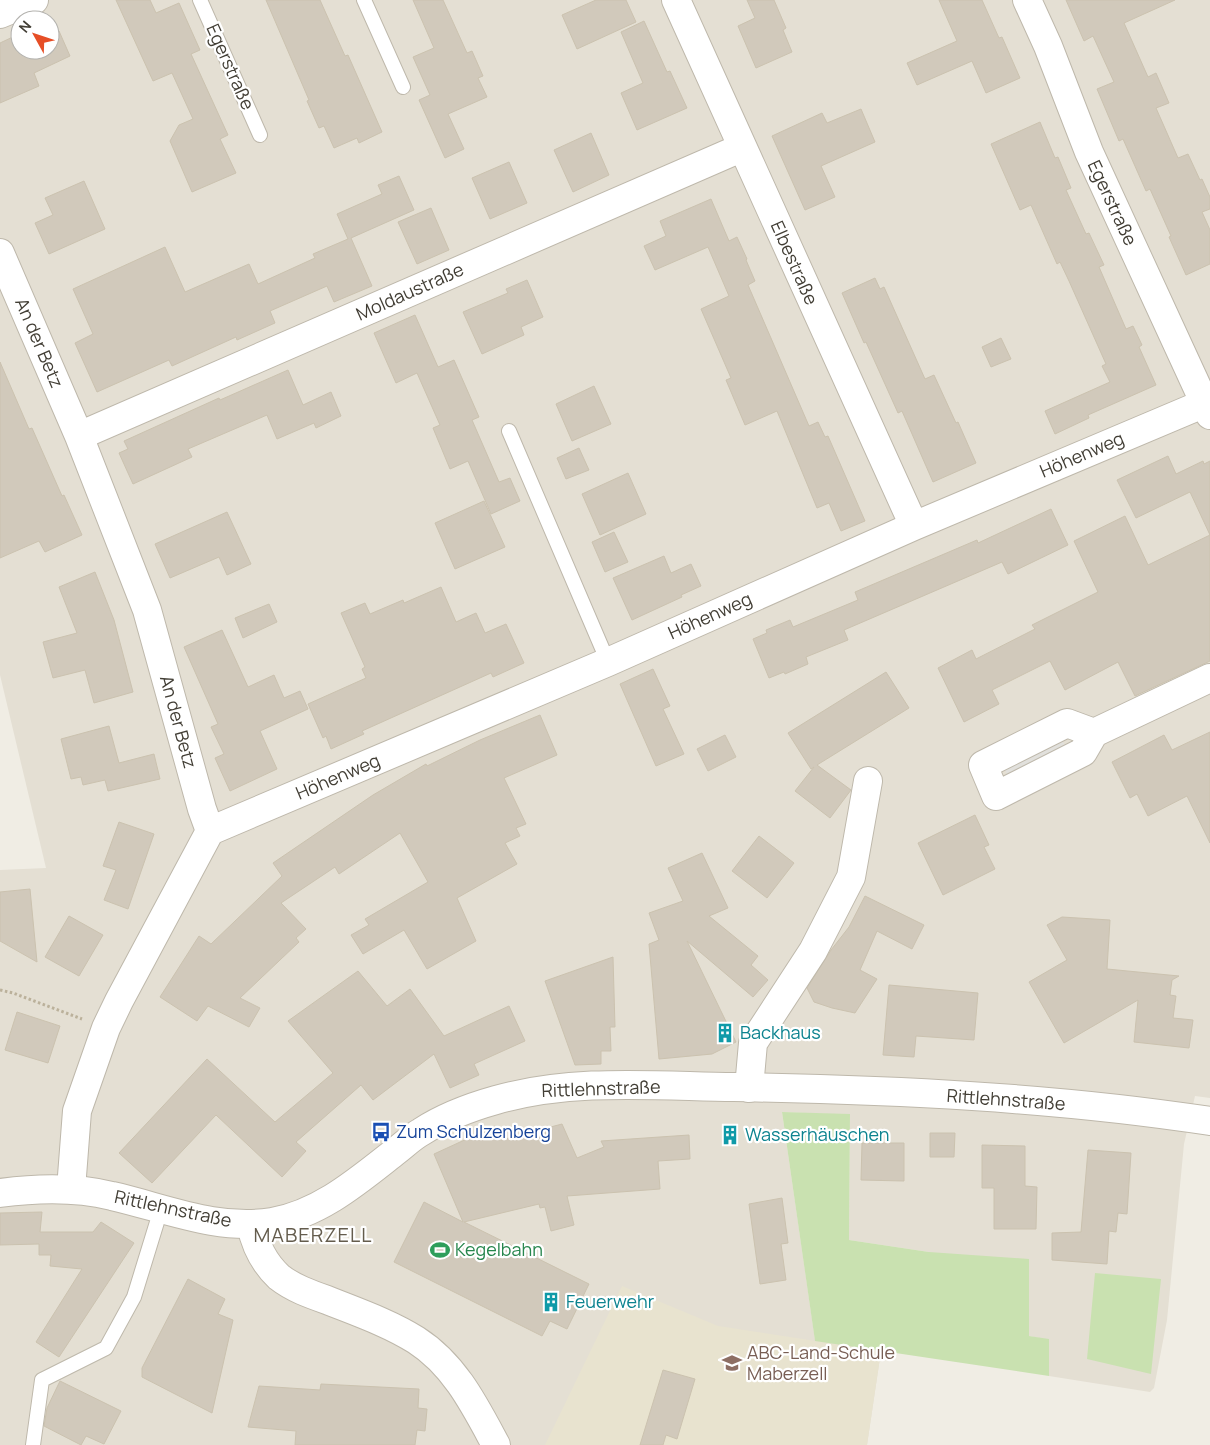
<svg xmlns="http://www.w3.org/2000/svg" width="1210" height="1445" font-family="Manrope,sans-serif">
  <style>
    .residential { fill: #e4dfd3; fill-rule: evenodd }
    .education { fill: #e8e3cf }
    .green { fill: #c9e1b0 }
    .parking { fill: #e1e0dc }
    .building { fill: #d1c9bb; stroke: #cbc2af }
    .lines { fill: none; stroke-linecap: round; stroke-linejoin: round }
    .service-casing { stroke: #beb8ab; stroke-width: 16 }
    .minor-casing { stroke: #beb8ab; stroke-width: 30 }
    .tertiary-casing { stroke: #beb8ab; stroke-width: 30 }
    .path { stroke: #bbb19b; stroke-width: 3; stroke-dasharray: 2.5 2.5; stroke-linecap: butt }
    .service { stroke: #fff; stroke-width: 14 }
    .minor { stroke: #fff; stroke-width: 28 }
    .tertiary { stroke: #fff; stroke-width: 28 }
    .labels { text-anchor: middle; stroke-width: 4.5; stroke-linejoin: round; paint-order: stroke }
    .street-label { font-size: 18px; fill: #423e35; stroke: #fff }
    .culture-label { font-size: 18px; fill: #0d838f; stroke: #fff; text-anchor: start }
    .transit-label { font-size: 18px; fill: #164399; stroke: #fff; text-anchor: start }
    .leisure-label { font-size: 18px; fill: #27864d; stroke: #fff; text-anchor: start }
    .education-label { font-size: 18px; fill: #785e54; stroke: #fff; text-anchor: start }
    .quarter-label { font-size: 20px; letter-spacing: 1px; fill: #645c4d; stroke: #fff }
  </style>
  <rect width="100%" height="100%" fill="#f0ede4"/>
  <path class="residential" d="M 0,0 L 1210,0 L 1210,1098 L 1195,1096 L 1184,1144 L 1167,1320 L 1154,1388 L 1150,1392 L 1049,1376 L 1049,1340 L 1029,1336 L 929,1252 L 849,1240 L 850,1115 L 782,1112 L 815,1340 L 881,1351 L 867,1445 L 0,1445 L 0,870 L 46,868 L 0,675 ZM 20,20 L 50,20 L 50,50 L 20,50 Z"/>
  <path class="education" d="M 622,1286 L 718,1326 L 881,1351 L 867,1445 L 545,1445 Z"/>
  <path class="green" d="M 782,1112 L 850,1114 L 849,1240 L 929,1252 L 1029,1259 L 1029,1336 L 1049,1339 L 1049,1376 L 815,1341 Z
    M 1095,1273 L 1161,1279 L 1151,1374 L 1087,1359 Z"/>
  <path class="parking" d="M 1060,735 L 1067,750 L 1009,778 L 1002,764 Z"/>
  <path class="building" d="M 116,0 L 150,0 L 156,13 L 179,3 L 200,50 L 191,54 L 228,135 L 220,139 L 236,173 L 192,192 L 170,141 L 179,125 L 193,119 L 172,73 L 153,81 Z
    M 266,0 L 320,0 L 345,56 L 348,55 L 382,132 L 359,143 L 357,138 L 334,148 L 324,126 L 319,128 L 307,101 L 309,100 Z
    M 413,0 L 443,0 L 467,53 L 472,51 L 483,76 L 478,78 L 487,97 L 448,114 L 464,149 L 445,158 L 419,100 L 430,95 L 413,57 L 434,48 Z
    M 596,0 L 626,0 L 636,22 L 577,49 L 562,15 Z
    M 747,0 L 774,0 L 786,28 L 783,30 L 792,52 L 756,68 L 738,26 L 755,18 Z
    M 939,0 L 982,0 L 999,38 L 1002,37 L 1020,78 L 986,93 L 972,61 L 917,85 L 907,63 L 957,41 Z
    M 1066,0 L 1175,0 L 1124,23 L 1148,77 L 1156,73 L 1169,103 L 1156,108 L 1178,158 L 1188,154 L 1200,180 L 1202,179 L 1210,197 L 1210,209 L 1202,212 L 1210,230 L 1210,264 L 1186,275 L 1169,237 L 1171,236 L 1150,189 L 1146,191 L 1123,139 L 1119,141 L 1097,89 L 1114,82 L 1093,36 L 1084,41 Z
    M 644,21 L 667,72 L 670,71 L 687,108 L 637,130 L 621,93 L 643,83 L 621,32 Z
    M 59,31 L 70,56 L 34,73 L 39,86 L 0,103 L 0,43 L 17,35 L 20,42 L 20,50 L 50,50 L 50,36 Z
    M 861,109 L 875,142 L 821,166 L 835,197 L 805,210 L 772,136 L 822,113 L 827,123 Z
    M 1040,122 L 1055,158 L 1058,157 L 1071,188 L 1066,190 L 1086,234 L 1089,233 L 1104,265 L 1099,267 L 1126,329 L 1133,326 L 1142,345 L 1139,347 L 1156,385 L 1088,415 L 1089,418 L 1055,434 L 1045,411 L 1110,382 L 1102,366 L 1106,364 L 1069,281 L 1060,262 L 1057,264 L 1031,205 L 1020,210 L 991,144 Z
    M 591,133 L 609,175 L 573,192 L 554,150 Z
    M 509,162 L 527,203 L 490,219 L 472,178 Z
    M 399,176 L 414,210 L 351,238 L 372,286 L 334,302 L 327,286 L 270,311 L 275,323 L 237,340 L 236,337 L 172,366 L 169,360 L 97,392 L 75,343 L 93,334 L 73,289 L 165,247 L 185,292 L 249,264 L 258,284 L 315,258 L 313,254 L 348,239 L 337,214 L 382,194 L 378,185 Z
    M 84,181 L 105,229 L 49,254 L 35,223 L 53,215 L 45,198 Z
    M 711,199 L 729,241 L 737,237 L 747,259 L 746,260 L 755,281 L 748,285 L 809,426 L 818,422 L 825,437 L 828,436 L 865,521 L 841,531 L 829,503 L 817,508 L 777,411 L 745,425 L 726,380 L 731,378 L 701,309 L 729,296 L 708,247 L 655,270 L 644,246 L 666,236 L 660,221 Z
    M 431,208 L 449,250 L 417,264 L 398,222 Z
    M 875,278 L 880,289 L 884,287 L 925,379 L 934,375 L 956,423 L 958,422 L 976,463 L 933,482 L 902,411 L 898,413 L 866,342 L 864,343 L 842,293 Z
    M 527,280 L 543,317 L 521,327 L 524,335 L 482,354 L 463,312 L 508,293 L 506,289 Z
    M 415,315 L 438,367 L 454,360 L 479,417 L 472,420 L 499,482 L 510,478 L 520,501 L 491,514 L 468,461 L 450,469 L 433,428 L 440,425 L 417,373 L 396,383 L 374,333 Z
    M 1001,338 L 1011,359 L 991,367 L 982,347 Z
    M 0,362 L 29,429 L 32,428 L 62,496 L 64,495 L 82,535 L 45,552 L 39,541 L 0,558 Z
    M 288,370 L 303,405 L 331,392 L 341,416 L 316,428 L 314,423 L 277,439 L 267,415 L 188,449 L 192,457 L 133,484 L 119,453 L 128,449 L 124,441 L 219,398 L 220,400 Z
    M 594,386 L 611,424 L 572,441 L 556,404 Z
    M 579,448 L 589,470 L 566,479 L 557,458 Z
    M 1168,456 L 1176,474 L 1203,461 L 1204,464 L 1210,461 L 1210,535 L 1190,492 L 1136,518 L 1117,480 Z
    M 628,473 L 646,514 L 600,535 L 582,494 Z
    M 484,501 L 505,547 L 455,569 L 435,523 Z
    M 1051,509 L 1068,545 L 1008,574 L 1002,562 L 844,630 L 848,640 L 806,657 L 808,664 L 785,674 L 784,672 L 769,678 L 753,639 L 767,633 L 766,630 L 790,620 L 793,627 L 858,600 L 855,592 L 977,540 L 978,543 Z
    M 227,512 L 251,564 L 227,575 L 219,557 L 170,578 L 155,544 Z
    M 1125,516 L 1148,565 L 1210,535 L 1210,661 L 1135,696 L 1118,662 L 1065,690 L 1050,661 L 992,690 L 999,704 L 964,722 L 938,668 L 972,650 L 976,659 L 1035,629 L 1032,625 L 1098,592 L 1074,541 Z
    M 614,532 L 628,562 L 605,572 L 592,542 Z
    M 664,556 L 671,573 L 691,564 L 701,586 L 681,595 L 682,597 L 632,620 L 613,578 Z
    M 95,572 L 114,620 L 133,692 L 94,703 L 85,670 L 53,678 L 43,642 L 77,633 L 59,587 Z
    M 441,587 L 456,622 L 476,613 L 485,633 L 506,624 L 524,663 L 493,677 L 491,673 L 362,731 L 364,734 L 331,749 L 326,736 L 323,738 L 308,704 L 366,678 L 362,669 L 365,667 L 341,613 L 365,603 L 370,614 L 403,600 L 404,603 Z
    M 269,604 L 277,622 L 243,638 L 235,618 Z
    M 222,630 L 248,687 L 274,675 L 284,698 L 300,691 L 308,709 L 260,731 L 277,769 L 230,791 L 215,758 L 224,754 L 211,727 L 218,724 L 184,647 Z
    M 653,669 L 670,706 L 663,709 L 684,754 L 656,766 L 620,684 Z
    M 886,672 L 909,708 L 817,765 L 851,790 L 830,818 L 795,791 L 814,767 L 811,769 L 788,733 Z
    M 540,715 L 557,755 L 504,778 L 526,824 L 516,828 L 520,836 L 505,843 L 517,864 L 457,898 L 476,941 L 427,969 L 404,930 L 363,954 L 351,935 L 369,925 L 365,919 L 428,882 L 400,833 L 339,874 L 335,867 L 281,903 L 306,929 L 296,938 L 299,942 L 240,998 L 260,1008 L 249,1027 L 208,1006 L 197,1021 L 160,997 L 199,936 L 211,944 L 282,876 L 273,863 L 373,795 L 426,764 L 427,766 L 480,740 Z
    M 109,726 L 119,763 L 154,754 L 160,779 L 108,791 L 105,780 L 83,785 L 81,777 L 71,779 L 61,739 Z
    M 1210,732 L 1210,843 L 1187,796 L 1148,816 L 1137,794 L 1130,798 L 1112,762 L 1164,735 L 1172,750 Z
    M 725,735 L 736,757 L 708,771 L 697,749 Z
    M 975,815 L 989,845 L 984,847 L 995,869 L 943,895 L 918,843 Z
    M 119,822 L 154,834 L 128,909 L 104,900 L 116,870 L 103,866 Z
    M 759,836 L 794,863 L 767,898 L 732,871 Z
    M 702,853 L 728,908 L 709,916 L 758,956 L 751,965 L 768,980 L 753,997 L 687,941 L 736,1042 L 712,1054 L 659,1059 L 649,944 L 659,940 L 649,913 L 683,901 L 668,868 Z
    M 30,889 L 37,962 L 0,941 L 0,892 Z
    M 865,896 L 924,925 L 912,949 L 877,931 L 860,970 L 877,979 L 855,1013 L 832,1008 L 814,1002 L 807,988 L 831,950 L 849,927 Z
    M 69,916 L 103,935 L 79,976 L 45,957 Z
    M 1062,917 L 1110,920 L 1107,969 L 1179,976 L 1172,980 L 1170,995 L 1176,996 L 1173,1018 L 1193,1020 L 1189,1048 L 1134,1042 L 1138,1000 L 1064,1043 L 1029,982 L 1067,960 L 1047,925 Z
    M 613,957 L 615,1027 L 610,1027 L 611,1051 L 601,1051 L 601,1064 L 575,1065 L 545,981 Z
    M 358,971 L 387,1006 L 410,989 L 444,1036 L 509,1006 L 525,1041 L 474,1064 L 479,1075 L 450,1088 L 434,1054 L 373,1100 L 361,1085 L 296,1142 L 306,1151 L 282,1177 L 216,1115 L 152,1183 L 119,1153 L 207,1059 L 275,1122 L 333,1073 L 288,1021 Z
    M 889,985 L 978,993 L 974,1040 L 916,1036 L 914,1057 L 883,1055 Z
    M 17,1012 L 60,1026 L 48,1063 L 5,1050 Z
    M 562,1124 L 577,1158 L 604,1147 L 601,1141 L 689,1135 L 690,1159 L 658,1161 L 660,1189 L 567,1196 L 574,1225 L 551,1231 L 545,1207 L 540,1208 L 539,1204 L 464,1222 L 589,1284 L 567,1329 L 550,1321 L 542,1336 L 394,1262 L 424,1202 L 463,1222 L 434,1154 L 495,1126 L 501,1140 Z
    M 930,1133 L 955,1133 L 954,1157 L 930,1157 Z
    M 862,1143 L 904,1143 L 904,1181 L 861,1180 Z
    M 982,1145 L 1025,1146 L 1025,1186 L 1037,1187 L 1036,1229 L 994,1229 L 994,1188 L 982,1188 Z
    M 1088,1150 L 1131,1153 L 1127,1214 L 1118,1213 L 1116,1232 L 1109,1231 L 1107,1264 L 1052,1260 L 1052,1233 L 1081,1232 Z
    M 782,1198 L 788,1243 L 781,1244 L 786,1280 L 760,1284 L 749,1204 Z
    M 42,1212 L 40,1232 L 93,1232 L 101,1222 L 134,1243 L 59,1357 L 36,1342 L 82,1269 L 50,1266 L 51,1255 L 39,1255 L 39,1244 L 0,1245 L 0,1213 Z
    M 188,1279 L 225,1299 L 218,1314 L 233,1320 L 212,1413 L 142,1377 L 142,1368 Z
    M 663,1370 L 695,1379 L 677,1439 L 666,1435 L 663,1445 L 640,1445 Z
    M 60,1381 L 121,1411 L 104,1444 L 86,1436 L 81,1445 L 44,1426 L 47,1408 Z
    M 321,1384 L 419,1389 L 418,1408 L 427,1409 L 425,1431 L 417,1430 L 415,1445 L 295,1445 L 296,1431 L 248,1427 L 259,1386 L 320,1390 Z"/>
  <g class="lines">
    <defs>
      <path id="service" d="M 200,0 L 260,135
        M 364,0 L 403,87
        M 509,431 L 608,662
        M 33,1445 L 42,1380 L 106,1348 L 134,1297 L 161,1209"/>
      <path id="minor" d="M 676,0 L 914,526
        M 1027,0 L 1048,46 L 1089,152 L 1210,415
        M 0,14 L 34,0
        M 0,253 L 79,436 L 147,610 L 202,809 L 210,831 L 119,1001 L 106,1028 L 77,1111 L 71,1189
        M 79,436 L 741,148
        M 1094,733 L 1067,723 L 983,765 L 996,796 L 1083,752 L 1094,733 L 1210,678
        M 210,831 L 608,662 L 914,526 L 1210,401
        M 749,1088 L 753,1043 L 813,951 L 851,877 L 868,781
        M 251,1225 C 255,1244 264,1263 279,1277 C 293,1288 310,1294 327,1300 C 357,1312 389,1323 416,1340 C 455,1365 475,1406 496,1445"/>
      <path id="tertiary" d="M 0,1193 C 37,1188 76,1187 112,1196 C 165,1208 217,1231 272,1222 C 320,1214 359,1180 396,1151 C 405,1144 412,1137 421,1132 C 444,1117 471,1107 496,1100 C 573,1078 655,1086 734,1087 C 893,1090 1053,1097 1210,1121"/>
    </defs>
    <use href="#service" class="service-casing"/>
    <use href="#minor" class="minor-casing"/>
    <use href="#tertiary" class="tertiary-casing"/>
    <path class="path" d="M 0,990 L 13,993 L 82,1019"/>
    <use href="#service" class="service"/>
    <use href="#minor" class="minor"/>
    <use href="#tertiary" class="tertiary"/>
  </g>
  <defs>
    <symbol id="building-bare" viewBox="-9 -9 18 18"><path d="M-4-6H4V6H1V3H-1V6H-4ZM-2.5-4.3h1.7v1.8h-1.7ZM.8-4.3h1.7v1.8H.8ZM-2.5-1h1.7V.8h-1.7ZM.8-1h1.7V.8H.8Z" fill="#0f9aa8" stroke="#fff" stroke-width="2.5" paint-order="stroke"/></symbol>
    <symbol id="bus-bare" viewBox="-9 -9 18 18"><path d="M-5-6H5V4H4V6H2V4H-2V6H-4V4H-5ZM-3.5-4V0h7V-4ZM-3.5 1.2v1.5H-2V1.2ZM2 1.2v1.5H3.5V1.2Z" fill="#1a4fb4" stroke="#fff" stroke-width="2.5" paint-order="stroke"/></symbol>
    <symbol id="stadium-bare" viewBox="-9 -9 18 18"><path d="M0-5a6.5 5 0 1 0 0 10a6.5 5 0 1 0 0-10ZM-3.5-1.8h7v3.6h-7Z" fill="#2e9e5b" stroke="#fff" stroke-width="2.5" paint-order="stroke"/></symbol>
    <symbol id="school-bare" viewBox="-9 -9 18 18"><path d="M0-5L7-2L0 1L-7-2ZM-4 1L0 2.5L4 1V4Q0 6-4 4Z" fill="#8d6e63" stroke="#fff" stroke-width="2.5" paint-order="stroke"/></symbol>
  </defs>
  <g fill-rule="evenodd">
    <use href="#building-bare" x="711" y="1019" width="28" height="28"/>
    <use href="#bus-bare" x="367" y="1118" width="28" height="28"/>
    <use href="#building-bare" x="716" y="1121" width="28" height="28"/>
    <use href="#stadium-bare" x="426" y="1236" width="28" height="28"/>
    <use href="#building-bare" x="537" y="1288" width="28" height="28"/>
    <use href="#school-bare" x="718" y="1349" width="28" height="28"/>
  </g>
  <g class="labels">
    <g class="street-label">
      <text transform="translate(230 67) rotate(66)" y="6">Egerstraße</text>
      <text transform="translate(1112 203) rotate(65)" y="6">Egerstraße</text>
      <text transform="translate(794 263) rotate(66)" y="6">Elbestraße</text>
      <text transform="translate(410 292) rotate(-24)" y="6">Moldaustraße</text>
      <text transform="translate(39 343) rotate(67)" y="6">An der Betz</text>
      <text transform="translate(1082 455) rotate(-23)" y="6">Höhenweg</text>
      <text transform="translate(710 616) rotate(-24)" y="6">Höhenweg</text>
      <text transform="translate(178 722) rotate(75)" y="6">An der Betz</text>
      <text transform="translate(338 777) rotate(-23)" y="6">Höhenweg</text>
      <text transform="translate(601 1089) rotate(-2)" y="6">Rittlehnstraße</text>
      <text transform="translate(1006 1100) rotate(4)" y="6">Rittlehnstraße</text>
      <text transform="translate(173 1209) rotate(12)" y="6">Rittlehnstraße</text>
    </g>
    <g class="culture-label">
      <text x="740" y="1039">Backhaus</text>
      <text x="745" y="1141">Wasserhäuschen</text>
      <text x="566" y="1308">Feuerwehr</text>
    </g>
    <g class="transit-label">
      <text x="396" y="1138">Zum Schulzenberg</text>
    </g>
    <g class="leisure-label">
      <text x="455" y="1256">Kegelbahn</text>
    </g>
    <g class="education-label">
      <text x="747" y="1359">ABC-Land-Schule<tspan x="747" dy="21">Maberzell</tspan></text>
    </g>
    <g class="quarter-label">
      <text x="313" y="1242">MABERZELL</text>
    </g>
  </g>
  <g transform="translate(35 35) rotate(310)"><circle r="24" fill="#ffffff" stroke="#b3b2ae"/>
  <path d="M0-4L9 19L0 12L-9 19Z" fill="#e64e26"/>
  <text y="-8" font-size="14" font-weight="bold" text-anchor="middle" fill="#423e35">N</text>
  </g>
</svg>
